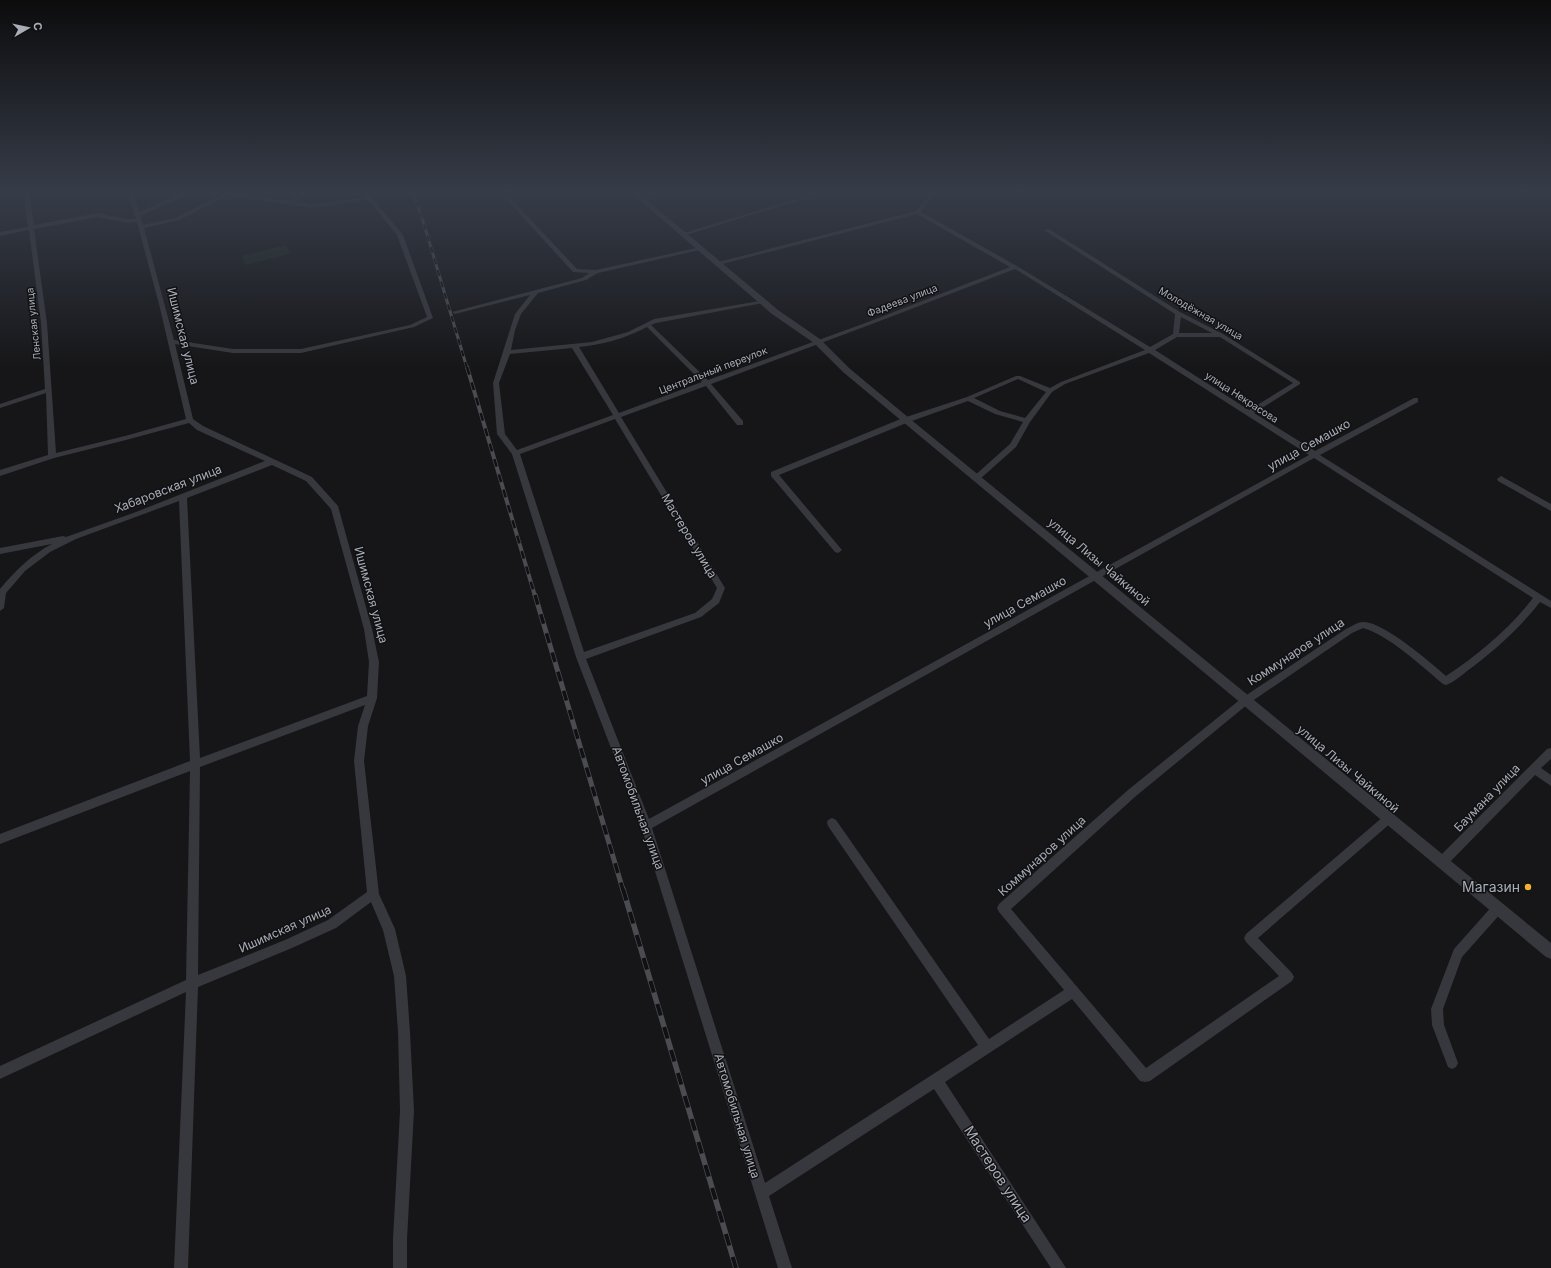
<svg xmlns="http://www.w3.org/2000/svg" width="1551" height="1268" font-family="Inter,sans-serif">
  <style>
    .green { fill: #1e261f }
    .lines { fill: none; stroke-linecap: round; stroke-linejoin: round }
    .minor { fill: #37383d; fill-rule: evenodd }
    .tertiary { fill: #37383d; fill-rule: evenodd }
    .rail-far3-casing { stroke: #4a4c52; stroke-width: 3 }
    .rail-far2-casing { stroke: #4a4c52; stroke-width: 4 }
    .rail-far1-casing { stroke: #4a4c52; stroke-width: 5 }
    .rail-casing { stroke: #4a4c52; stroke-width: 5.5 }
    .rail-far3 { stroke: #111113; stroke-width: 2; stroke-dasharray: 6; stroke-linecap: butt }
    .rail-far2 { stroke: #111113; stroke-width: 2.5; stroke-dasharray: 8; stroke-linecap: butt }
    .rail-far1 { stroke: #111113; stroke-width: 3.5; stroke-dasharray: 10; stroke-linecap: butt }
    .rail { stroke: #111113; stroke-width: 4; stroke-dasharray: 12; stroke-linecap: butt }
    .poi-dot { fill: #f2b134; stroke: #111113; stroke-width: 1.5 }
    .labels { text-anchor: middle; stroke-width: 3; stroke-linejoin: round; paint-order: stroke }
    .far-street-label { font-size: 10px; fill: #a8adb8; stroke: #111113 }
    .street-label { font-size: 12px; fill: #a8adb8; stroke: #111113 }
    .near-poi-label { font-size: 14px; fill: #a8adb8; stroke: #111113; text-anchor: end }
    .near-street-label { font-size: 14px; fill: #a8adb8; stroke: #111113 }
  </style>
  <rect width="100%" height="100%" fill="#161618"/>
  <path class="green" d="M 286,245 L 290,254 L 245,265 L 242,256 Z"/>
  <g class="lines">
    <path class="minor" d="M 23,190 L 29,190 L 34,225 L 98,213 L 127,219 L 136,219 L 126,190 L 132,190 L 139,212 L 190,190 L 208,190 L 247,195 L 258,190 L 264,190 L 254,196 L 289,201 L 305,190 L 311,190 L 295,202 L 314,204 L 366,197 L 361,190 L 366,190 L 403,235 L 433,318 L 414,327 L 301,353 L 233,353 L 175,344 L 193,419 L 203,426 L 312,477 L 338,506 L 372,629 L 379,662 L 377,698 L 368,726 L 364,761 L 379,894 L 395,929 L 406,976 L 410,1032 L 414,1111 L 407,1239 L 407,1268 L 393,1268 L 393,1239 L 400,1111 L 398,1032 L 394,976 L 383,930 L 371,902 L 336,928 L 292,948 L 198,987 L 188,1268 L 174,1268 L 186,992 L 0,1079 L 0,1066 L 186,980 L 190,771 L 0,844 L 0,834 L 190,761 L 179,501 L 76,539 L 50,552 L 25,571 L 6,593 L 4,608 L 0,611 L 0,589 C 15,571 31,555 52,544 L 0,554 L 0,548 L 63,536 L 66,537 L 136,512 L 265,461 L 197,430 L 189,423 L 126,440 L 54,458 L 0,476 L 0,470 L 48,455 L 46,393 L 0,408 L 0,404 L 45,389 L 41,323 L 29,230 L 0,236 L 0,232 L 28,227 ZM 191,193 L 202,193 L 221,195 L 175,218 L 143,225 L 140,216 ZM 228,196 L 314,208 L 368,200 L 397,235 L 427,317 L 410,325 L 301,349 L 233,349 L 174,340 L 144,228 L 179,220 ZM 98,217 L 127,223 L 137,222 L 159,304 L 186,419 L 125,436 L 56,453 L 47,323 L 34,229 ZM 272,465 L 306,481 L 331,509 L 364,629 L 369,662 L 367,696 L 200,758 L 187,498 ZM 365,705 L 358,726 L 354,761 L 367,892 L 328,920 L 285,940 L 198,975 L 200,767 Z
      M 498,190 L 503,190 L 577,269 L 596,270 L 701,247 L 704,249 L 598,273 L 586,280 L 538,293 L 521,314 L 515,330 L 511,350 L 592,342 L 628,332 L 654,319 L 765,300 L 765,302 L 763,303 L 656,323 L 651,325 L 708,380 L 868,322 L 1010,267 L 917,214 L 718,265 L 715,263 L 916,211 L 933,190 L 938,190 L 921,212 L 1017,266 L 1150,347 L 1173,334 L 1175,314 L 1044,230 L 1049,229 L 1180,312 L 1223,334 L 1300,382 L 1300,384 L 1254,413 L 1315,451 L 1414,398 L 1418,398 L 1418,402 L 1320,455 L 1551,601 L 1551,608 L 1540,602 C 1519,629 1494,651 1467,671 C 1461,676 1454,682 1446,685 L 1443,684 C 1423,667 1387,634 1363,628 L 1352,633 L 1248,704 L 1136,796 L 1011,909 L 1146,1068 L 1279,976 L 1246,942 L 1244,938 L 1246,934 L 1384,816 L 1388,814 L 1392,816 L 1393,819 L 1392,822 L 1258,938 L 1292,973 L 1294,977 L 1292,981 L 1150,1081 L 1145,1082 L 1140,1081 L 1072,999 L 945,1082 L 1066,1268 L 1051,1268 L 934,1089 L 769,1196 L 792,1268 L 778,1268 L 641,826 L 576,657 L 512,454 L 497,434 L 493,383 L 515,314 L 530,295 L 455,314 L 452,312 L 582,278 L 589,273 L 573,272 ZM 1015,269 L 1145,350 L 1061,382 L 1050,388 L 1020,376 L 1016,376 L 967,397 L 903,418 L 771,472 L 771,476 L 835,552 L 838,553 L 842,550 L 779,475 L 909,422 L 968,401 L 995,414 L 1023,422 L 1010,444 L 973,477 L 974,479 L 980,479 L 1016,447 L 1030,422 L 1052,392 L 1065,384 L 1149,353 L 1309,455 L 649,819 L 586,659 L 701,617 L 719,603 L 725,588 L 621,417 L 706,386 L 737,425 L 743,425 L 743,421 L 711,384 L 872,324 ZM 1181,317 L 1212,333 L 1179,333 ZM 647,327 L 702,382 L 619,413 L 579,347 C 602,345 626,338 647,327 ZM 1177,337 L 1220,337 L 1293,383 L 1249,410 L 1155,350 ZM 572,348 L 613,415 L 517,450 L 505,434 L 499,383 L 510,354 ZM 1018,379 L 1046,392 L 1025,418 L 1000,411 L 974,398 ZM 615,419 L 717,588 L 712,599 L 695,613 L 584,652 L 520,454 ZM 1314,458 L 1533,598 C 1509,629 1479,654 1446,676 C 1431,663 1383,621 1363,622 C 1357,622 1351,627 1346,629 L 1242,698 L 1128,790 L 999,904 L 997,908 L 999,912 L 1064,990 L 989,1039 L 836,820 L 832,818 L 828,820 L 827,823 L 828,826 L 978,1045 L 765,1183 L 652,828 Z
      M 663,190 L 672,190 L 641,200 L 638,198 Z
      M 825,190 L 833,190 L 686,235 L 681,234 Z
      M 1501,476 L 1551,504 L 1551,511 L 1498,481 L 1497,479 Z
      M 1551,748 L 1551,759 L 1541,768 L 1551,775 L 1551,786 L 1535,775 L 1446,866 L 1442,867 L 1438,866 L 1437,862 L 1438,858 L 1547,749 Z
      M 1498,902 L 1502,904 L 1504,908 L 1502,912 L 1462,957 L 1443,1009 L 1444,1025 L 1458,1063 L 1456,1067 L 1452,1069 L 1448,1067 L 1432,1025 L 1431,1009 L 1454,949 L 1494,904 Z"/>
    <path class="tertiary" d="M 628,190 L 635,190 L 778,310 L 820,339 L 849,368 L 909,418 L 1551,943 L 1551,959 L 1546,957 L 843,372 L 814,343 L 772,314 Z"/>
    <defs>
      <path id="rail-far3" d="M 412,190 L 423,221 L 467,368"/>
      <path id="rail-far2" d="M 467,367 L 535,596"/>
      <path id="rail-far1" d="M 535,595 L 623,890"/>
      <path id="rail" d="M 623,889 L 736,1268"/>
    </defs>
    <use href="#rail-far3" class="rail-far3-casing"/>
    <use href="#rail-far2" class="rail-far2-casing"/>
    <use href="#rail-far1" class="rail-far1-casing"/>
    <use href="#rail" class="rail-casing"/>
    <use href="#rail-far3" class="rail-far3"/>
    <use href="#rail-far2" class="rail-far2"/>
    <use href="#rail-far1" class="rail-far1"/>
    <use href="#rail" class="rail"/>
  </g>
  <linearGradient id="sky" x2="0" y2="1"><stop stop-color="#0c0c0d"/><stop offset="0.52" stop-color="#363c48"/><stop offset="1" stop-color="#363c48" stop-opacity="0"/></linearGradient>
  <rect width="1551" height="368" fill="url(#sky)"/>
  <circle class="poi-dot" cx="1528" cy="887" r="4"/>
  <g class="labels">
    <g class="far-street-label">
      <text transform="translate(902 300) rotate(-21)" y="4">Фадеева улица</text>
      <text transform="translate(1201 313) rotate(30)" y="4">Молодёжная улица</text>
      <text transform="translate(33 324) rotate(-96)" y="4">Ленская улица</text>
      <text transform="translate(713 370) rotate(-21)" y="4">Центральный переулок</text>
      <text transform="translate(1242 397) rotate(33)" y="4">улица Некрасова</text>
    </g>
    <g class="street-label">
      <text transform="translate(183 336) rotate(76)" y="4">Ишимская улица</text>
      <text transform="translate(1309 445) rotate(-29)" y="4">улица Семашко</text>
      <text transform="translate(168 489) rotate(-21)" y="4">Хабаровская улица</text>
      <text transform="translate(689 536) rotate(59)" y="4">Мастеров улица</text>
      <text transform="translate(1099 562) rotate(40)" y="4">улица Лизы Чайкиной</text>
      <text transform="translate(371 595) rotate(75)" y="4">Ишимская улица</text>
      <text transform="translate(1025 602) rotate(-29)" y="4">улица Семашко</text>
      <text transform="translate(1296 652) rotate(-33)" y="4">Коммунаров улица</text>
      <text transform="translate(742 759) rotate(-29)" y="4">улица Семашко</text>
      <text transform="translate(1348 769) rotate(40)" y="4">улица Лизы Чайкиной</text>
      <text transform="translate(1487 798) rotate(-46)" y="4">Баумана улица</text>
      <text transform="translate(638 808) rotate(70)" y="4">Автомобильная улица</text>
      <text transform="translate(1042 856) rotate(-42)" y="4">Коммунаров улица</text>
      <text transform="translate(285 929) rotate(-24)" y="4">Ишимская улица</text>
      <text transform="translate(737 1116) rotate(73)" y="4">Автомобильная улица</text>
    </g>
    <g class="near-poi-label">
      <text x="1520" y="892">Магазин</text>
    </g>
    <g class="near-street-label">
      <text transform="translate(998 1174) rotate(57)" y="5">Мастеров улица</text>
    </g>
  </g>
  <g transform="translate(28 28) rotate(81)" stroke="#111113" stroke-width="3" paint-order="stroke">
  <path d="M0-3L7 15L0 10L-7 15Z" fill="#a8adb8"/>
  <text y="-6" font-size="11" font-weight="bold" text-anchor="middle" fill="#a8adb8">С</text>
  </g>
</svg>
